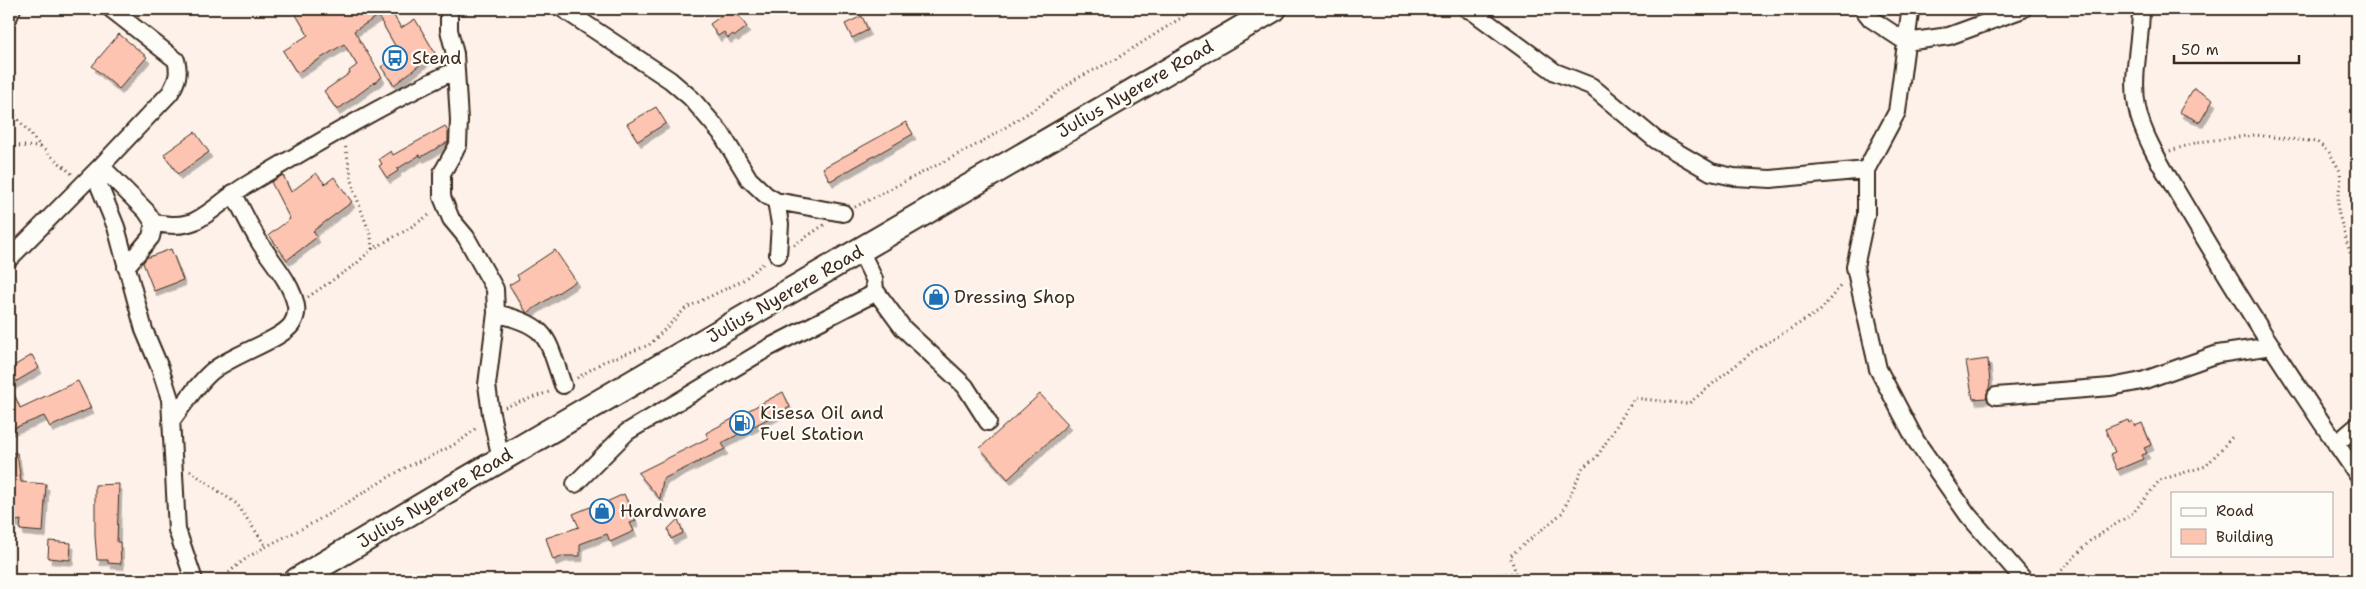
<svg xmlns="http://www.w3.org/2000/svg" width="2366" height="589" font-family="'Shantell Sans',sans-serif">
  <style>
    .building { fill: #fdc5b1; stroke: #3b2a1e; filter: url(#shadow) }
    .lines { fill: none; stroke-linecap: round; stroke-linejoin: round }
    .minor-casing { stroke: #3b2a1e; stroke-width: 20 }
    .highway-casing { stroke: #3b2a1e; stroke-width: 28 }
    .path { stroke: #3b2a1e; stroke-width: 3; stroke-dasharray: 1 4; stroke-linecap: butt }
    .minor { stroke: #fdfcf7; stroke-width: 16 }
    .highway { stroke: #fdfcf7; stroke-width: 24 }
    .labels { text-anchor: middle; stroke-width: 4.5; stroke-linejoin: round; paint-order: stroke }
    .poi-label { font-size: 18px; fill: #3b2a1e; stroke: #fdfcf7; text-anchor: start }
    .street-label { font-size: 18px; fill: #3b2a1e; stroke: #fdfcf7 }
  </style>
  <defs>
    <filter id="shadow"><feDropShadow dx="3" dy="5.5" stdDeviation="0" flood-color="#0004"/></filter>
  </defs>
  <rect width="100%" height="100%" fill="#fdf1e9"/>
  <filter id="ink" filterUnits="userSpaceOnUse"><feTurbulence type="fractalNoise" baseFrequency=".02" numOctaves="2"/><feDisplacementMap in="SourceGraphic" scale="10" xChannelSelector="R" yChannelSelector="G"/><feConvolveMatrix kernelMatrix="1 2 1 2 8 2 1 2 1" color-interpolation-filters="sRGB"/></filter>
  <g filter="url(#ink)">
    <path class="building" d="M 302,9 L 390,9 L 401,28 L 415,19 L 435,53 L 394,85 L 381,67 L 400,54 L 378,16 L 354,31 L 382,77 L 337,110 L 324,91 L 350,73 L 349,71 L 357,65 L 344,44 L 297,73 L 283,51 L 308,35 L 295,13 Z
      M 731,9 L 734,9 L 747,27 L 735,36 L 733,34 L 728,38 L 724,32 L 718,36 L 710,24 Z
      M 862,16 L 868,30 L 852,38 L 845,24 Z
      M 119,34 L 147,57 L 119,89 L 92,66 Z
      M 2194,88 L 2213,100 L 2200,122 L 2179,112 Z
      M 656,107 L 666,123 L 638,141 L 627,124 Z
      M 906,122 L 913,134 L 830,181 L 823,168 Z
      M 445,126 L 448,132 L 448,142 L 421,157 L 420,155 L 397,169 L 398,171 L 387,178 L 379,166 L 382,164 L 379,159 L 391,151 L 393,155 Z
      M 195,132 L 209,152 L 178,174 L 164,154 Z
      M 316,173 L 325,184 L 334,177 L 352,202 L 313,231 L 317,237 L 287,260 L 269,235 L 290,219 L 271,182 L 283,175 L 291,192 Z
      M 171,249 L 183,280 L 154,291 L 143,263 L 146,258 Z
      M 555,250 L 576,281 L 527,313 L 509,285 L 519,279 L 517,275 Z
      M 32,355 L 39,368 L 10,385 L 20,408 L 78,381 L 91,408 L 50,427 L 44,416 L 9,430 L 9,369 Z
      M 1988,359 L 1990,384 L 1986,398 L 1973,399 L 1966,362 Z
      M 783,392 L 790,407 L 722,443 L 725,449 L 663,479 L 660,499 L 638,473 L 708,438 L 706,433 Z
      M 1040,394 L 1068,424 L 1008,479 L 980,448 Z
      M 2128,420 L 2129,423 L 2132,421 L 2135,426 L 2142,423 L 2151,445 L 2144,448 L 2147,453 L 2142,455 L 2143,459 L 2117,470 L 2110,454 L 2115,452 L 2105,429 Z
      M 9,453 L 17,453 L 21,482 L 46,484 L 43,532 L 20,530 L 21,520 L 9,523 Z
      M 119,484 L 117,542 L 120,542 L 121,564 L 108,563 L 108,560 L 97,560 L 95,536 L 95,485 Z
      M 624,494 L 636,521 L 630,523 L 634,531 L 610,542 L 607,534 L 580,544 L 580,556 L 564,556 L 553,560 L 546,538 L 579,527 L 573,514 L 590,507 L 591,509 Z
      M 678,519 L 683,533 L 671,539 L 668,529 Z
      M 49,541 L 71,543 L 70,560 L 48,558 Z"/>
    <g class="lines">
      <defs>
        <path id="minor" d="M 449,9 L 449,30 L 455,54 L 459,120 L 458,145 L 442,173 L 442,197 L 451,219 L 466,237 L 495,289 L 496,313 L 487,385 L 491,414 L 501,459
          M 563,9 L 670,80 L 691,98 L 721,133 L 749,179 L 766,195 L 776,201 L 843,213
          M 1467,9 L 1472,11 L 1555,72 L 1591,86 L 1656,140 L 1711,172 L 1734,177 L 1771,179 L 1866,170
          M 1863,9 L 1871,19 L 1906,42 L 1949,36 L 2023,9
          M 1908,9 L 1910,13 L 1897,112 L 1866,170 L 1866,215 L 1855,267 L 1878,369 L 1916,441 L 1968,515 L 2024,580
          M 2141,9 C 2141,41 2131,76 2137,107 C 2142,138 2171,181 2187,209 C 2240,299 2297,388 2357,474
          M 9,16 L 12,9
          M 101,166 L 146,211 L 154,223 L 151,237 L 126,267
          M 94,173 L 116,227 L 144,330 L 160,368 L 170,399 L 177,530 L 194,580
          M 776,201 L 780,224 L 778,255
          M 154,223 C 168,225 181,227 195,221 C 213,212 228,196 245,186 C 314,145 383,104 456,70
          M 9,259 L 101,166 L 170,93 C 177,81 180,73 176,60 L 111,9
          M 875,290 L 903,328 L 965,386 L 988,422
          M 496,313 C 550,327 546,336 563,385
          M 1996,396 L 2111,387 L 2142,381 L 2218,354 L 2272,346
          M 172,420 C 184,404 195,387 210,373 C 230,355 280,341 292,324 C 295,319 297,312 296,306 C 292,283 272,262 260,243 C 250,227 242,209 233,193
          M 2336,444 L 2357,426
          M 575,484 L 627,432 L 768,348 L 871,295 L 875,290 L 874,279 L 860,250"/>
        <path id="highway" d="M 297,580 L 450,489 L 1274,9"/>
      </defs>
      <use href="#minor" class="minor-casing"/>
      <use href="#highway" class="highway-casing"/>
      <path class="path" d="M 9,108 L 41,147 L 72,174
        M 9,145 L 40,147
        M 2170,151 L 2198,142 L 2255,135 L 2317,142 L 2329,152 L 2340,171 L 2341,183 L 2338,194 L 2338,211 L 2347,243 L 2352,258 L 2357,262
        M 855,207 L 982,142 L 1036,108 L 1076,79 L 1116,59 L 1195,9
        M 794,245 L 824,225
        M 372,249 L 405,231 L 432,213
        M 308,297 L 356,264 L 372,249 L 371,237 L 354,190 L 345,144
        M 577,378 L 603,362 L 649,345 L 686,308 L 742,281 L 765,262
        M 505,407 L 549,392
        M 190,471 L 237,504 L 265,545
        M 2039,579 L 2058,574 L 2090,541 L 2133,513 L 2160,480 L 2206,466 L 2234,435
        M 222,580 C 248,550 285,539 318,520 C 347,504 374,485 403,469 C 431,454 454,450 478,426
        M 1488,580 L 1494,574 L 1516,573 L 1510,556 L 1562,513 L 1583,467 L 1597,457 L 1634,398 L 1688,404 L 1752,352 L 1820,311 L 1842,284"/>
      <use href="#minor" class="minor"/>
      <use href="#highway" class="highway"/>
    </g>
  </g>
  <defs>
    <symbol id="bus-ring" viewBox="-11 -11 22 22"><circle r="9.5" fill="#fdfcf7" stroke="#1f6fb2" stroke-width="1.5"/><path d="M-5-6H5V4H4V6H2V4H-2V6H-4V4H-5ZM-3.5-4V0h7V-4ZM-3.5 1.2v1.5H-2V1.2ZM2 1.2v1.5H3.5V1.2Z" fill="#1f6fb2"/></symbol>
    <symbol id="shop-ring" viewBox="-11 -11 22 22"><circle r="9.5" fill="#fdfcf7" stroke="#1f6fb2" stroke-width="1.5"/><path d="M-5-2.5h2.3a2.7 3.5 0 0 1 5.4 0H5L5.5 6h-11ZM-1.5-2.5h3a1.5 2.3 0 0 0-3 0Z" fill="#1f6fb2"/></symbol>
    <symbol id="fuel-ring" viewBox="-11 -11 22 22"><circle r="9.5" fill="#fdfcf7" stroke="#1f6fb2" stroke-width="1.5"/><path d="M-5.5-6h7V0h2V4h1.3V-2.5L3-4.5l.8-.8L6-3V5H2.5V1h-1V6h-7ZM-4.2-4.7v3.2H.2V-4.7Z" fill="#1f6fb2"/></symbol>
  </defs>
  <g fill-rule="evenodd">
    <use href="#bus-ring" x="381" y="44" width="28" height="28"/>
    <use href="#shop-ring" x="922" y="283" width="28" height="28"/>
    <use href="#fuel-ring" x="728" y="409" width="28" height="28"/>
    <use href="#shop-ring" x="588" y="497" width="28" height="28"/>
  </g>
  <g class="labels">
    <g class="poi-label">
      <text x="412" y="64">Stend</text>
      <text x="954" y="303">Dressing Shop</text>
      <text x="760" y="419">Kisesa Oil and<tspan x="760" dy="21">Fuel Station</tspan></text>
      <text x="620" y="517">Hardware</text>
    </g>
    <g class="street-label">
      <text transform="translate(1135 89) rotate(-30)" y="6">Julius Nyerere Road</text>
      <text transform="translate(785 294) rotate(-30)" y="6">Julius Nyerere Road</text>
      <text transform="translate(435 498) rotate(-31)" y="6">Julius Nyerere Road</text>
    </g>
  </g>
  <rect width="2366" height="589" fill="none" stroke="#fdfcf7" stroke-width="30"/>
  <rect x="15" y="15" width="2336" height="559" fill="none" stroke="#3b2a1e" stroke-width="2" filter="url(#ink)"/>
  <rect x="2171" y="492" width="162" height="65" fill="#fdfcf7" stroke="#afa8a0"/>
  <rect x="2181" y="508" width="25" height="8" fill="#fdfcf7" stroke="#afa8a0"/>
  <text x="2216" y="516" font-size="15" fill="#3b2a1e">Road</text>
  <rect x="2181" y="529" width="25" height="15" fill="#fdc5b1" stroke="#afa8a0"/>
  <text x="2216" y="542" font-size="15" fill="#3b2a1e">Building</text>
  <path d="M2174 55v8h125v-8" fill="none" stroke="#3b2a1e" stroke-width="2.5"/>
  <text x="2181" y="55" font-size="15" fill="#3b2a1e" stroke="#fdfcf7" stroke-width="4" paint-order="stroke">50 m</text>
</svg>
